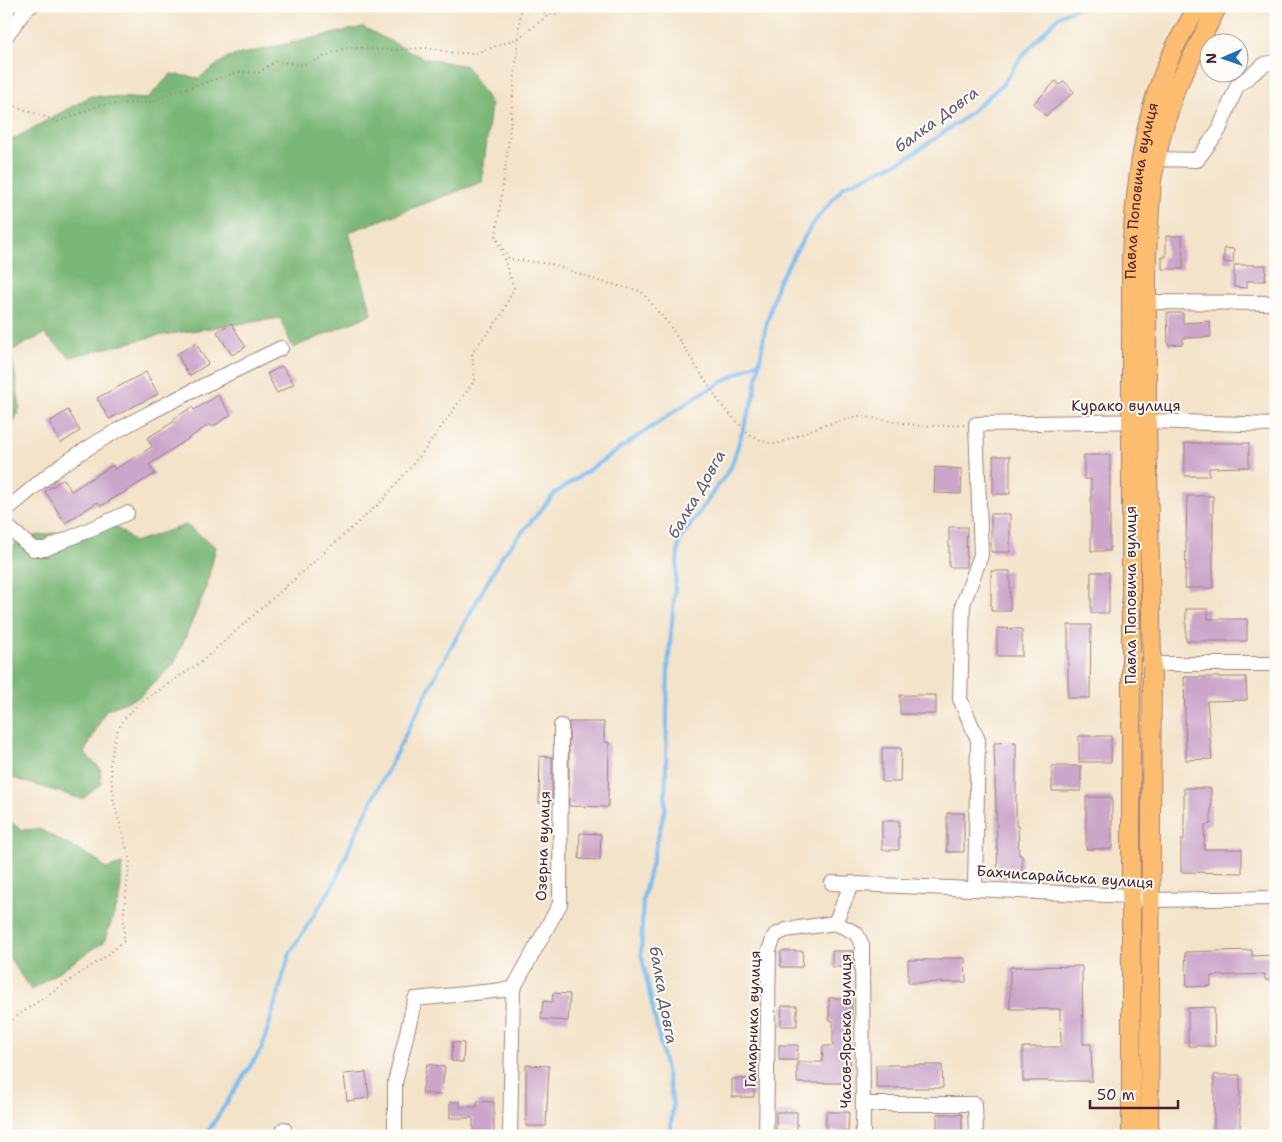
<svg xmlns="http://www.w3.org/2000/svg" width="1282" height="1142" font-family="'Shantell Sans',sans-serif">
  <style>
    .forest { fill: #7ab777; stroke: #626b51 }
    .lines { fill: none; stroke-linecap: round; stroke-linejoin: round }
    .stream { stroke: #7cbef1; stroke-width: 4 }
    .building { fill: #cba6ca }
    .minor-casing { stroke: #9e817a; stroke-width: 16 }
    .major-casing { stroke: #9e817a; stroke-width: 20 }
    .path { stroke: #9e817a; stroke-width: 2; stroke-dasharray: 1 4; stroke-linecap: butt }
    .minor { stroke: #fff; stroke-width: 14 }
    .major { stroke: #fcbd6f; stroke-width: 18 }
    .labels { text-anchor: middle; stroke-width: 4; stroke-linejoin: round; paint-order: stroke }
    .street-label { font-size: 15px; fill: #4a1f2b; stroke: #fdfcf7 }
    .water-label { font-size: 16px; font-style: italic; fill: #5c5770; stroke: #fdfcf7 }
  </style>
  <rect width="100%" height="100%" fill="#fdfcf7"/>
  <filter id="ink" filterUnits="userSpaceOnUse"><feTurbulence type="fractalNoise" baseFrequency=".02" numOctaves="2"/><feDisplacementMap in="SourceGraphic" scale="10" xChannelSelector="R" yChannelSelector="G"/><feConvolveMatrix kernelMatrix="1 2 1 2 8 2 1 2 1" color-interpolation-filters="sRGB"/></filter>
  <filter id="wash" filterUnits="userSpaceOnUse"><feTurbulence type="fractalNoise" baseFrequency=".0096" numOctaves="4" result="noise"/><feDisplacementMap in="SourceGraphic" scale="20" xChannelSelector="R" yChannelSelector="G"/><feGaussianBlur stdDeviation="1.12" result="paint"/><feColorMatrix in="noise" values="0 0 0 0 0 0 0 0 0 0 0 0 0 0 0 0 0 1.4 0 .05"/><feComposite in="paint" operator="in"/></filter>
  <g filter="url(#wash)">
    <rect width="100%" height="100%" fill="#f3e3c9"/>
    <path class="forest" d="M 363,27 L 423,58 L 466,66 L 491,104 L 482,182 L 349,232 L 372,314 L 293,348 L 280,318 L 156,336 L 70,357 L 44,334 L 11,351 L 20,407 L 6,442 L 6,143 L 91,96 L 147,99 L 171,74 L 199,78 L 228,57 Z
      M 112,523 L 134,542 L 186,525 L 216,547 L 205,591 L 174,664 L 139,697 L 106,710 L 84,753 L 100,768 L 101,784 L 82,799 L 6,776 L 6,555 L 19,539 Z
      M 6,818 L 21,830 L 39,829 L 97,860 L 106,869 L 122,864 L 120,898 L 104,942 L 31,990 L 6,953 Z"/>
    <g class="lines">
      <path class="stream" d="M 205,1136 L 262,1048 L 290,953 L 335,882 L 357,830 L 440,667 L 502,556 L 555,493 L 697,396 L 760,361
        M 670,1136 L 673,1103 L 641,953 L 643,898 L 665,809 L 668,667 L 679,541 L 731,467 L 754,396 L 765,330 L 778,282 L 811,226 L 844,186 L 905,159 L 963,119 L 1003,84 L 1022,56 L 1059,16 L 1080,6"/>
    </g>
    <g id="blocks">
      <path class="building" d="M 1056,81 L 1060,85 L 1064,81 L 1074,92 L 1046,116 L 1034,103 Z
        M 1166,236 L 1182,236 L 1183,269 L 1162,269 L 1162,257 L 1166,257 Z
        M 1224,248 L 1234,249 L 1233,263 L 1224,262 Z
        M 1234,265 L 1266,265 L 1265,281 L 1247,281 L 1247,288 L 1234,287 Z
        M 1167,313 L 1183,313 L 1183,323 L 1210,321 L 1211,337 L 1183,338 L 1183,344 L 1168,345 Z
        M 231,323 L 246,347 L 232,355 L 217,332 Z
        M 196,343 L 208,364 L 189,376 L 177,354 Z
        M 282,366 L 294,384 L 277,393 L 267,374 Z
        M 146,372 L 158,394 L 109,419 L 97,398 Z
        M 218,395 L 231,415 L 212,427 L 210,424 L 149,465 L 155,474 L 101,506 L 98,502 L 65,523 L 45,491 L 64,479 L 71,491 L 113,465 L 115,469 L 152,447 L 147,438 L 175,421 L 173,419 L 192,407 L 194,410 Z
        M 68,410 L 80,431 L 61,443 L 49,422 Z
        M 1185,443 L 1249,443 L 1249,467 L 1209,468 L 1209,476 L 1185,476 Z
        M 1084,455 L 1110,455 L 1110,551 L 1091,551 L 1091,479 L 1084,479 Z
        M 993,456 L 1010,456 L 1010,494 L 993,494 Z
        M 935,467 L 962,469 L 961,494 L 934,493 Z
        M 1187,496 L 1213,496 L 1213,588 L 1185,588 Z
        M 991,514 L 1010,514 L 1010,552 L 991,552 Z
        M 949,527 L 967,527 L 966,567 L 949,567 Z
        M 991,571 L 1010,571 L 1010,611 L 991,611 Z
        M 1091,572 L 1109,572 L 1109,613 L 1091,613 Z
        M 1186,609 L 1208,609 L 1208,619 L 1247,619 L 1247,641 L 1186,641 Z
        M 1068,625 L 1091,625 L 1090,698 L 1068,698 Z
        M 997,628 L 1022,629 L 1022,656 L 997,656 Z
        M 1184,677 L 1246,677 L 1247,700 L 1207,701 L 1212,759 L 1186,760 Z
        M 900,695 L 936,695 L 936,714 L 900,714 Z
        M 569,722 L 604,722 L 604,742 L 609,742 L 608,807 L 569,806 Z
        M 1079,736 L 1111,736 L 1111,762 L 1079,762 Z
        M 1016,742 L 1016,826 L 1018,826 L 1019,855 L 1022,855 L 1022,879 L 998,879 L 994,743 Z
        M 882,748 L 901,748 L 900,782 L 882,782 Z
        M 540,756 L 552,757 L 552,803 L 539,803 Z
        M 1052,766 L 1081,766 L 1081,791 L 1052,791 Z
        M 1184,788 L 1211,788 L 1211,824 L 1205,825 L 1204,849 L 1242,849 L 1242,873 L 1181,872 L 1181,840 L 1184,840 Z
        M 1086,797 L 1112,797 L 1112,849 L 1086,849 Z
        M 947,813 L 964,813 L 964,852 L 947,852 Z
        M 882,821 L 899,821 L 899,850 L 882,850 Z
        M 580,833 L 601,834 L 600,860 L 579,859 Z
        M 1252,950 L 1252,956 L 1276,955 L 1276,980 L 1265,980 L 1265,974 L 1211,976 L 1211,986 L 1187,987 L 1185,952 Z
        M 781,951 L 803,951 L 802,967 L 781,967 Z
        M 832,951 L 853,951 L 852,967 L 832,967 Z
        M 942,958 L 965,958 L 966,982 L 908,983 L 908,960 L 942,960 Z
        M 1082,966 L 1083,1044 L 1091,1044 L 1092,1081 L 1023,1081 L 1023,1047 L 1061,1047 L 1060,1009 L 1010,1009 L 1010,967 Z
        M 553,993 L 570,994 L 568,1021 L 541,1019 L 543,1001 L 552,1002 Z
        M 829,998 L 852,998 L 850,1083 L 797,1083 L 797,1062 L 822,1062 L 823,1046 L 833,1046 L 833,1020 L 829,1020 Z
        M 782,1006 L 797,1006 L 797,1026 L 781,1026 Z
        M 1214,1007 L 1215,1046 L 1188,1046 L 1188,1008 Z
        M 453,1042 L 464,1043 L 463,1062 L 451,1061 Z
        M 779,1045 L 798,1045 L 797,1060 L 779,1060 Z
        M 427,1064 L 445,1067 L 441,1095 L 422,1093 Z
        M 526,1065 L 549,1066 L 546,1126 L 526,1126 Z
        M 876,1065 L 942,1065 L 943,1088 L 876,1088 Z
        M 366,1072 L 369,1098 L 347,1101 L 344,1074 Z
        M 1214,1075 L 1240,1075 L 1240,1136 L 1214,1136 Z
        M 732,1079 L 754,1079 L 754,1097 L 732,1097 Z
        M 477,1101 L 494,1102 L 494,1136 L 473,1136 L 473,1118 L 450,1118 L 450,1102 L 460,1102 L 460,1107 L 477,1107 Z
        M 776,1112 L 797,1112 L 797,1131 L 776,1131 Z
        M 826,1112 L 849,1112 L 848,1132 L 826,1131 Z
        M 937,1114 L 962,1114 L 962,1136 L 937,1136 Z"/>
    </g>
  </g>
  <g filter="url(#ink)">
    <use href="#blocks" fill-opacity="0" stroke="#9e817a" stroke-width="1"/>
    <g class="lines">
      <defs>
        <path id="minor" d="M 6,36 L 26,9 L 31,6
          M 1156,159 L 1197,160 L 1219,130 L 1237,86 L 1265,64 L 1276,62
          M 1147,302 L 1276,303
          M 6,510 C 24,496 41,480 59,467 C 128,419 206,385 281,348
          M 6,525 L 33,549 L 45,549 L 127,513
          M 1152,664 L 1276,664
          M 832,883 L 1131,896 L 1150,900 L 1276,898
          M 852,883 L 835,923 L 856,933 L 862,945 L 863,1136
          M 975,887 L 978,740 L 960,699 L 963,604 L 981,555 L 976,424 L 1147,421 L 1276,425
          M 863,1104 L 975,1104 L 976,1136
          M 283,1136 L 284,1129
          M 395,1136 L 395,1083 L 415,999 L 513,989
          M 510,1136 L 513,989 L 560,904 L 561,726
          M 766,1136 L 769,950 L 775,935 L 786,930 L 835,923"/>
        <g id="major">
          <path id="s1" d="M 1131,1136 L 1131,255 C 1137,165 1146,83 1199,6"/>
          <path d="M 1149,1136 L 1152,664 L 1147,421 L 1147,254 L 1152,180 L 1161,137 L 1176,88 L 1218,6"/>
        </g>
      </defs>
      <use href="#minor" class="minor-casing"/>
      <use href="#major" class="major-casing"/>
      <path class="path" d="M 537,6 L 547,16
        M 6,103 L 59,122 L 100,105 L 153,102 L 170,93 L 239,72 L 258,73 L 276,61 L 303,65 L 347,47 L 388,50 L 426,48 L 455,53 L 476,53 L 519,38 L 547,16 L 587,6
        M 498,240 L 509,259 L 551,264 L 602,282 L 641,291 L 670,326 L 722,406 L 751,436 L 768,443 L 776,444 L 785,441 L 821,426 L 859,416 L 921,426 L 964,425
        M 6,1027 L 18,1015 L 102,959 L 124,941 L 124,910 L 130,860 L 114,803 L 110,764 L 115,737 L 122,721 L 137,705 L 201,662 L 381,502 L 424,451 L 475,380 L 472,353 L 501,316 L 514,288 L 496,236 L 509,139 L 521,6"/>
      <use href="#minor" class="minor"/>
      <use href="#major" class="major"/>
    </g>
  </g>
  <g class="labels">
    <g class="street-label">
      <text dy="5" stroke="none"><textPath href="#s1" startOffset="946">Павла Поповича вулиця</textPath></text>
      <text x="1126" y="411">Курако вулиця</text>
      <text transform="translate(1131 595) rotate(-90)" y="5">Павла Поповича вулиця</text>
      <text transform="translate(543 846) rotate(-88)" y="5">Озерна вулиця</text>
      <text transform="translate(1065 877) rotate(4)" y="5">Бахчисарайська вулиця</text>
      <text transform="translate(753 1019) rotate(-88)" y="5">Гамарника вулиця</text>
      <text transform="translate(846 1031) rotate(-90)" y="5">Часов-Ярська вулиця</text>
    </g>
    <g class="water-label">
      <text transform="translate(936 119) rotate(-36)" y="6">балка Довга</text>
      <text transform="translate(696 494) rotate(-60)" y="6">балка Довга</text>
      <text transform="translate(664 995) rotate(80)" y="6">балка Довга</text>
    </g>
  </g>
  <rect width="1282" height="1142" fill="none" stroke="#fdfcf7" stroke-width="25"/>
  <g transform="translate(1224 58) rotate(268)"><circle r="24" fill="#fdfcf7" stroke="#b5a4a5"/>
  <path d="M0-4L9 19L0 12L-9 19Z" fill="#1f6fb2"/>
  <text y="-8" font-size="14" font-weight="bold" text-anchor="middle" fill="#4a1f2b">N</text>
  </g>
  <path d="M1090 1100v8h88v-8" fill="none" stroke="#4a1f2b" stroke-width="2.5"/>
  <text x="1097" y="1100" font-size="15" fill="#4a1f2b" stroke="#fdfcf7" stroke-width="4" paint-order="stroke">50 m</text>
</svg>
